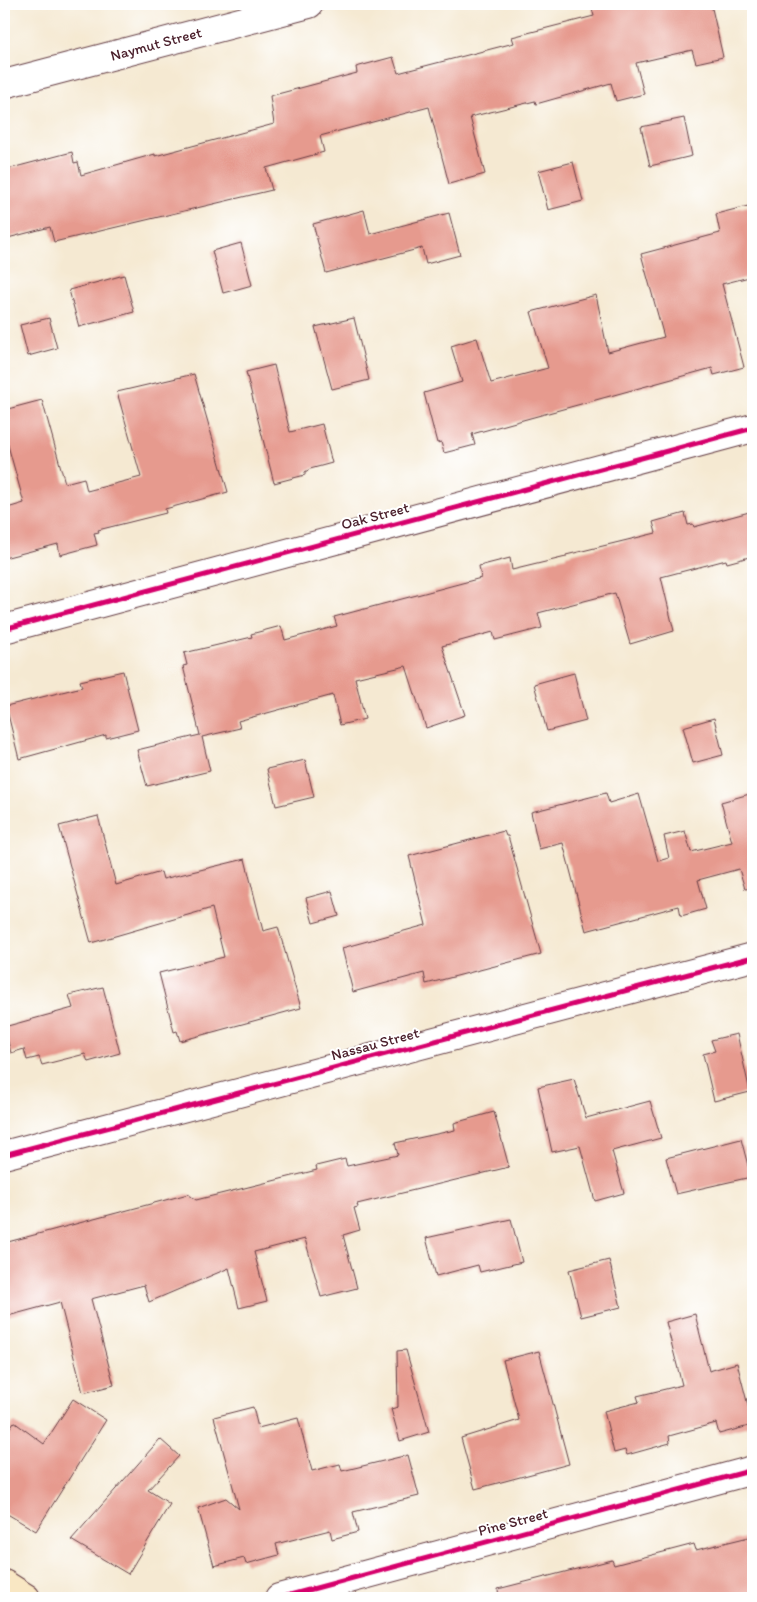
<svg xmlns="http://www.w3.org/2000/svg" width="757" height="1602" font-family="Itim,sans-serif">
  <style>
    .building { fill: #e69a8e }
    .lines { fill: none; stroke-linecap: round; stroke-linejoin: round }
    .minor-casing { stroke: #643d44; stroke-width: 30 }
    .tertiary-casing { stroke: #643d44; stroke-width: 30 }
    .secondary-casing { stroke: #643d44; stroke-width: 30 }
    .minor { stroke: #fff; stroke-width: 28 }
    .tertiary { stroke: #fff; stroke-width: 28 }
    .secondary { stroke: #f9e7c3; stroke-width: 28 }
    .cycleway-casing { stroke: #fff; stroke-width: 8 }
    .cycleway { stroke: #d6006c; stroke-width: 5 }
    .labels { text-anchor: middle; stroke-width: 4; stroke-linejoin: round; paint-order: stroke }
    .street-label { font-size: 15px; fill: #4a1f2b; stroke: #fff }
  </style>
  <rect width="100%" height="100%" fill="#fff"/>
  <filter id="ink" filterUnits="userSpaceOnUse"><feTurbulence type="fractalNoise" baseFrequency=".02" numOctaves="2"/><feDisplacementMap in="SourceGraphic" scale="10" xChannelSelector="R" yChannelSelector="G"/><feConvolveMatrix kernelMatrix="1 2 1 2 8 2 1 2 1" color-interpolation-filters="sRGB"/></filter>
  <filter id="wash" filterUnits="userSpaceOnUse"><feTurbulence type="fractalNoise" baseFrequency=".0096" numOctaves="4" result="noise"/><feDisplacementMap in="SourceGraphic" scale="20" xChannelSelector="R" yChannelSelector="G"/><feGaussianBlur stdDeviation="1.12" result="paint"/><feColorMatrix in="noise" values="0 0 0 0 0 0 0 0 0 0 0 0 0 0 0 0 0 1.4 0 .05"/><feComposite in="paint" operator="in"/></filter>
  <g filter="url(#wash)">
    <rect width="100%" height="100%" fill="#f5e9d2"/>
    <g id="blocks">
      <path class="building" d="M 612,4 L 711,4 L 723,57 L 696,63 L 692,50 L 636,63 L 644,94 L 616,101 L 611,83 L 536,104 L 535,101 L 470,117 L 485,174 L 449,184 L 429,107 L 320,136 L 324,152 L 266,168 L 272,190 L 54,242 L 50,227 L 4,239 L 4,170 L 72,152 L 74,163 L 78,162 L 81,175 L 155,154 L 155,156 L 274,124 L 270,96 L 357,73 L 356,67 L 393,57 L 398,73 L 514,43 L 512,37 L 594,16 L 592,9 Z
        M 684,118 L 692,156 L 650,166 L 641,127 Z
        M 573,162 L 583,201 L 548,210 L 538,171 Z
        M 748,206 L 753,228 L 753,276 L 722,284 L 744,367 L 714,375 L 712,368 L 472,434 L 475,445 L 444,453 L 441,442 L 437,443 L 424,393 L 462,382 L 451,346 L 477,338 L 491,383 L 548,368 L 531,312 L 596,295 L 608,352 L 664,337 L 641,254 L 720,233 L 716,214 Z
        M 364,210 L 370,234 L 449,213 L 460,255 L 426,264 L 422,248 L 326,273 L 313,224 Z
        M 241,243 L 252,285 L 223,293 L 212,251 Z
        M 124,275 L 134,312 L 79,327 L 69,290 Z
        M 49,318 L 57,348 L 28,356 L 20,325 Z
        M 354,318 L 369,380 L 332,389 L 315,327 Z
        M 274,365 L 290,432 L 322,424 L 332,463 L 310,469 L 305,472 L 305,475 L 274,483 L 246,372 Z
        M 194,374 L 228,492 L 165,509 L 166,513 L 98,530 L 99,532 L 94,533 L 97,545 L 60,555 L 58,544 L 4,558 L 4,509 L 24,503 L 4,431 L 4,410 L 42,400 L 65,483 L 84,478 L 87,491 L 141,477 L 117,392 Z
        M 753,511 L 753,556 L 727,563 L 726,560 L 661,577 L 674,631 L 630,644 L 615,593 L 538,613 L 542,628 L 495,640 L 493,632 L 442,646 L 465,715 L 426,728 L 406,666 L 355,678 L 365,719 L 340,725 L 333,695 L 238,721 L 240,728 L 202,737 L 210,771 L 147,786 L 137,750 L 200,735 L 183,666 L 187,665 L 184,653 L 252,637 L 251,634 L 281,626 L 285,640 L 337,626 L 334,617 L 481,578 L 479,566 L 510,558 L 512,570 L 566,557 L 566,555 L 656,533 L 653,522 L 685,513 L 688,525 L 693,524 L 694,527 Z
        M 123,671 L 138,730 L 106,738 L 106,735 L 19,759 L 6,706 L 82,687 L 80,681 Z
        M 574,673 L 586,721 L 547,731 L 534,684 Z
        M 714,718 L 723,755 L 693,763 L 683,727 Z
        M 305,760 L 314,797 L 276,806 L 267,769 Z
        M 606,793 L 609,803 L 639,794 L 658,861 L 669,858 L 664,836 L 685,831 L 691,852 L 732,842 L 721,802 L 753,793 L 753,888 L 745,889 L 739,869 L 698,880 L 706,909 L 681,916 L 679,906 L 586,931 L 563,843 L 539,849 L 531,812 Z
        M 98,816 L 116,885 L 161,872 L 163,879 L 245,859 L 263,931 L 278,927 L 301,1008 L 180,1041 L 177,1031 L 174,1032 L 159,973 L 224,957 L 212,908 L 91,943 L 59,826 Z
        M 504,831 L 506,836 L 508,836 L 541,954 L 426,984 L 424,973 L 353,992 L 342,948 L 426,925 L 409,856 Z
        M 332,891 L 339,916 L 313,923 L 306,898 Z
        M 103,987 L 120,1053 L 88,1062 L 85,1054 L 42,1065 L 39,1057 L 27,1060 L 24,1049 L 11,1053 L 4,1027 L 73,1008 L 69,995 Z
        M 737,1034 L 750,1092 L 714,1101 L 703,1054 L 715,1051 L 711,1040 Z
        M 574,1079 L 586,1118 L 650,1101 L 661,1138 L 612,1151 L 624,1193 L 595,1201 L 580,1146 L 552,1152 L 538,1087 Z
        M 494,1112 L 509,1167 L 357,1204 L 358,1207 L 354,1208 L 360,1230 L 343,1235 L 357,1288 L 321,1297 L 305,1239 L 254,1252 L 267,1301 L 239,1308 L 229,1268 L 149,1302 L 144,1285 L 91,1299 L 114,1385 L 83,1393 L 60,1302 L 4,1317 L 4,1243 L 188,1194 L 196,1200 L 317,1170 L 316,1166 L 345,1159 L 347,1166 L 398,1155 L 395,1143 L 455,1130 L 454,1123 Z
        M 741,1139 L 751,1177 L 676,1194 L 666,1158 Z
        M 511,1219 L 522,1262 L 480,1272 L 478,1265 L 436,1276 L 426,1238 Z
        M 609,1260 L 621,1307 L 581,1317 L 569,1270 Z
        M 695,1314 L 709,1371 L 737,1363 L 753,1425 L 719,1434 L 716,1423 L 669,1436 L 670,1443 L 627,1455 L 625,1450 L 614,1453 L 604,1411 L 639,1402 L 637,1396 L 682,1385 L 666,1322 Z
        M 406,1350 L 429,1432 L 400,1441 L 391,1409 L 398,1407 L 397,1351 Z
        M 539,1351 L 569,1464 L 475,1489 L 461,1438 L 519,1420 L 503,1360 Z
        M 73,1399 L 106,1420 L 36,1531 L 4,1512 L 4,1436 L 14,1422 L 44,1444 Z
        M 253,1407 L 258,1428 L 298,1418 L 312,1471 L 340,1464 L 342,1471 L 408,1455 L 419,1496 L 353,1512 L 358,1532 L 332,1539 L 330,1530 L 276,1544 L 279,1555 L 246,1564 L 244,1558 L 214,1566 L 198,1508 L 226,1498 L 239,1509 L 214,1417 Z
        M 160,1439 L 179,1456 L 148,1490 L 170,1504 L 128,1574 L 71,1540 Z
        M 753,1536 L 753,1598 L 499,1598 L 498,1589 L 612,1560 L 614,1565 L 694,1544 L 696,1550 Z"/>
    </g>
  </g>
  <g filter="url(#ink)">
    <use href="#blocks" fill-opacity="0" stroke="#643d44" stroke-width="1"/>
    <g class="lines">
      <defs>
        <path id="minor" d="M 4,629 L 753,428
          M 4,1155 L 753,957
          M 279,1598 L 753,1470"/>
        <path id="tertiary" d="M 4,84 L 309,4"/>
        <path id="secondary" d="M 4,1584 L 26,1598"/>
      </defs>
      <use href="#minor" class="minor-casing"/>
      <use href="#tertiary" class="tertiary-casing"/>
      <use href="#secondary" class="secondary-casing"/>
      <use href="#minor" class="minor"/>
      <use href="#tertiary" class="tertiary"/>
      <use href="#secondary" class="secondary"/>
      <defs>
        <path id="cycleway" d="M 4,629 L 753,428
          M 4,1155 L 753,957
          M 279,1598 L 753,1470"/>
      </defs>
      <use href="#cycleway" class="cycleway-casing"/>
      <use href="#cycleway" class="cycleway"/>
    </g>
  </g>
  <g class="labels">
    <g class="street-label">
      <text transform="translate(156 44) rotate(-15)" y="5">Naymut Street</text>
      <text transform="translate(375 516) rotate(-15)" y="5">Oak Street</text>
      <text transform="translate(375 1044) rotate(-15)" y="5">Nassau Street</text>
      <text transform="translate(513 1522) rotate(-15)" y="5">Pine Street</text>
    </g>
  </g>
  <rect width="757" height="1602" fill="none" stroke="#fff" stroke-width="20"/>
</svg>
